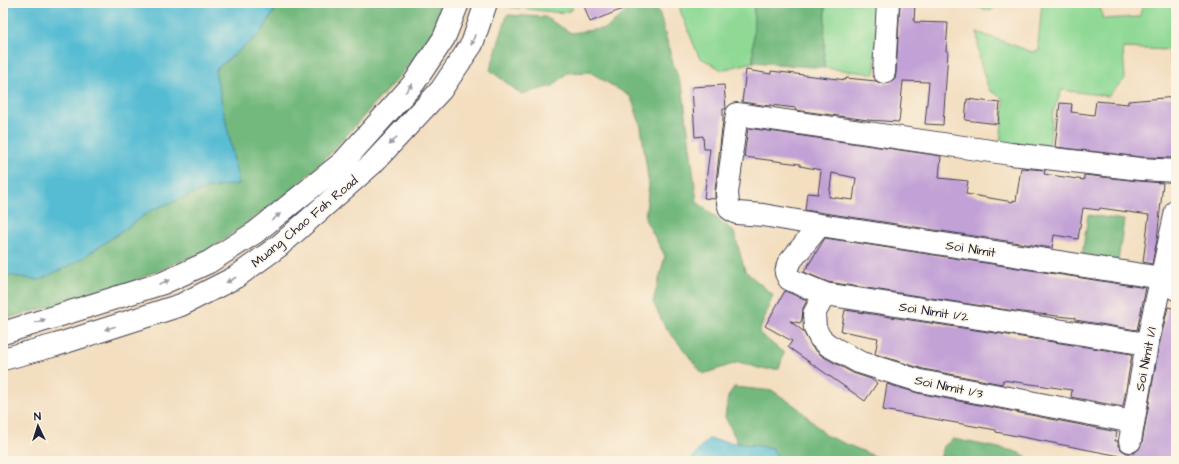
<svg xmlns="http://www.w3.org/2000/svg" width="1179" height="464" font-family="'Architects Daughter',sans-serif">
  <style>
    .green { fill: #8fd995; stroke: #587e68 }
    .forest { fill: #73b97e; stroke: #4a6e5c }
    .water { fill: #55bcd3; stroke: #3c6f87 }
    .building { fill: #c2a1d6; fill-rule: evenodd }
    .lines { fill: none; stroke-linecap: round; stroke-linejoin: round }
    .minor-casing { stroke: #413e4f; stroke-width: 24 }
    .minor { stroke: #fff; stroke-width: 22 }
    .oneway { fill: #9c9ca7 }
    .labels { text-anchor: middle; stroke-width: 3; stroke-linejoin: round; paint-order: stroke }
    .street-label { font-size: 13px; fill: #22223b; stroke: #fcf5e5 }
  </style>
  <rect width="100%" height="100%" fill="#fcf5e5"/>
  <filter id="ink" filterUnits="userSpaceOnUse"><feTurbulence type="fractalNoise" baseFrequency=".025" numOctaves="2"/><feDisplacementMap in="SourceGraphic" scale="8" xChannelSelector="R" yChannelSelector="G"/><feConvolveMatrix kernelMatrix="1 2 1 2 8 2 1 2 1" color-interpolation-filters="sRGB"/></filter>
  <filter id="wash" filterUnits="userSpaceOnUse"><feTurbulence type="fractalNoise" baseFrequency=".012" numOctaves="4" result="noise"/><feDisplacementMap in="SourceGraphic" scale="16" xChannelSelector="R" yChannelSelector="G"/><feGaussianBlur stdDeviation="0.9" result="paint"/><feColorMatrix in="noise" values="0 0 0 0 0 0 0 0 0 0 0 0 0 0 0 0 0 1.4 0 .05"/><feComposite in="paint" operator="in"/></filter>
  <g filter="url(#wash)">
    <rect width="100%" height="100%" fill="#f3dec0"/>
    <path class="green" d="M 510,3 L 572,3 L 572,10 L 562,13 L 510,7 Z
      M 679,3 L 754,3 L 753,62 L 722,70 L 699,57 L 681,13 Z
      M 825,3 L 876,3 L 875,74 L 824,68 Z
      M 963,3 L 1001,3 L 990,11 Z
      M 1042,3 L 1099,3 L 1103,19 L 1139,17 L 1144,3 L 1176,3 L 1176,79 L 1168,50 L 1123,48 L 1125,79 L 1108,96 L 1062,90 L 1053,112 L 1049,149 L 1000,146 L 1004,99 L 989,90 L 980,62 L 977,32 L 1032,52 L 1040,50 L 1038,44 Z"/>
    <path class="forest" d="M 285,3 L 445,3 L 443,11 L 426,46 L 329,155 L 296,187 L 212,248 L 107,292 L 3,319 L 3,260 L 8,275 L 39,280 L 77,262 L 152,210 L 208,188 L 239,184 L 215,70 L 261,33 L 276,8 Z
      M 636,3 L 652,3 L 660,14 L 672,60 L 683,91 L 697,202 L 734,232 L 745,271 L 773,295 L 759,333 L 784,353 L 779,369 L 762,369 L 739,362 L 703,374 L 664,325 L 653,302 L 665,256 L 645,219 L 649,185 L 641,127 L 631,97 L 590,72 L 567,73 L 553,86 L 521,94 L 490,70 L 507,15 L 545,17 L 571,33 L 607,28 Z
      M 754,3 L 825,3 L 824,68 L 753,62 Z
      M 1088,215 L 1124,220 L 1118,261 L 1082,256 Z
      M 734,387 L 773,391 L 798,408 L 827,436 L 886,461 L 781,461 L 772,448 L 738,443 L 725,417 L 728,397 Z
      M 953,439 L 1014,451 L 1026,456 L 1025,461 L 940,461 L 943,447 Z"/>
    <path class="water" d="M 3,3 L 285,3 L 276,8 L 261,33 L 215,70 L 239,184 L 208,188 L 152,210 L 77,262 L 39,280 L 8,275 L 3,260 Z
      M 708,439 L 772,448 L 781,461 L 689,461 Z"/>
    <g id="blocks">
      <path class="building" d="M 583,3 L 635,3 L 635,4 L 590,22 Z
        M 900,3 L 915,3 L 914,22 L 948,23 L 946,51 L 948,51 L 943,125 L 925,124 L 929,82 L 903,81 L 899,122 L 868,120 L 795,110 L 796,108 L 770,105 L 769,106 L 742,102 L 746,70 L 771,74 L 771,71 L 846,80 L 846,78 L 876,81 L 883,84 L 890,83 L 895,79 L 896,73 Z
        M 724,85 L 726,109 L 723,109 L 723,120 L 715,191 L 715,199 L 704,198 L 710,149 L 704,149 L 703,136 L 695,137 L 692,87 Z
        M 1176,97 L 1176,158 L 1141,157 L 1055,147 L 1060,103 L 1072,104 L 1071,112 L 1094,115 L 1096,101 L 1128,104 L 1128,101 Z
        M 967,99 L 1000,103 L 998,124 L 965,120 Z
        M 748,128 L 941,156 L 939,178 L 968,181 L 966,194 L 1013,202 L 1013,200 L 1016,201 L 1021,168 L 1045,170 L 1044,174 L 1084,180 L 1084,175 L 1139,181 L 1163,183 L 1157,240 L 1152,264 L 1143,262 L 1149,215 L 1100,208 L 1099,210 L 1083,208 L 1078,239 L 1054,235 L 1052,248 L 805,210 L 807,193 L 818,194 L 821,170 L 800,166 L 800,164 L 744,157 ZM 832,173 L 856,178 L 853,200 L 829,197 Z
        M 825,238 L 1146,288 L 1137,330 L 1075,320 L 1075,318 L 1014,311 L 828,282 L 804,272 Z
        M 785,291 L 807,300 L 803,308 L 802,319 L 800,323 L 790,321 L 803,331 L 812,347 L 822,356 L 853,373 L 871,379 L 877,383 L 865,401 L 788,347 L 792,341 L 765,326 Z
        M 1168,307 L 1176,309 L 1176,461 L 1146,461 L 996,432 L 996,430 L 883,410 L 887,384 L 918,393 L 1117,432 L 1115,441 L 1118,441 L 1118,446 L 1122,450 L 1127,453 L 1134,453 L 1139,449 L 1142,443 L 1159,346 Z
        M 845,310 L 1132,354 L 1123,407 L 1071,397 L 1072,390 L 1003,380 L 1002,384 L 923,369 L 875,354 L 878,338 L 841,331 Z"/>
    </g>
  </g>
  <g filter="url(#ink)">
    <use href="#blocks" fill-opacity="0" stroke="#413e4f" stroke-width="1"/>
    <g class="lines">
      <defs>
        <path id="minor" d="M 884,72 L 888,3
          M 732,149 L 737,114 L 1011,154 L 1140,169 L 1176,171
          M 732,157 L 727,193 L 728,203 L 730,209 L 737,213 L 763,215 L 820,225 L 1162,278 L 1176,289
          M 820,225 L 788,264 L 786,273 L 789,279 L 825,294 L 1147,344
          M 825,294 L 814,314 L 815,328 L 820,338 L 828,345 L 859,362 L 920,381 L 1133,422
          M 3,333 L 163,283 L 209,262 L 256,232 L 343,162 L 414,83 L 444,38 L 458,3
          M 3,359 L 56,345 L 181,305 L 236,277 L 279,246 L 372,164 L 441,90 L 472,44 L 486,3
          M 1130,441 L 1147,344 L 1176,211"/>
      </defs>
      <use href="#minor" class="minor-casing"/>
      <use href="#minor" class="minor"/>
    </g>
    <defs><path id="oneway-solid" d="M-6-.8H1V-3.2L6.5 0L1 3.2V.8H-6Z"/></defs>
    <g class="oneway">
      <use href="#oneway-solid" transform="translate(473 40) rotate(111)"/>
      <use href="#oneway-solid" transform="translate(409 88) rotate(-49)"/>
      <use href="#oneway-solid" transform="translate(393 141) rotate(133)"/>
      <use href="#oneway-solid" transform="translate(276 217) rotate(-39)"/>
      <use href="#oneway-solid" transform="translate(231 280) rotate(152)"/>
      <use href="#oneway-solid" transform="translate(164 282) rotate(-21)"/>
      <use href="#oneway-solid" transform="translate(40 321) rotate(-17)"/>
      <use href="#oneway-solid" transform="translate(110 328) rotate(163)"/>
    </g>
  </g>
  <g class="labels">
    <g class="street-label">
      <text transform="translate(304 221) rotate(-40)" y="5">Muang Chao Fah Road</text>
      <text transform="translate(971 248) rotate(9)" y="5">Soi Nimit</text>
      <text transform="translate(934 311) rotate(9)" y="5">Soi Nimit 1/2</text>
      <text transform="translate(1145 359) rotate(-79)" y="5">Soi Nimit 1/1</text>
      <text transform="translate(949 386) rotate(12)" y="5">Soi Nimit 1/3</text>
    </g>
  </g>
  <rect width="1179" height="464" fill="none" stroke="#fcf5e5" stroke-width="16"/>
  <g transform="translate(38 426) rotate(356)" stroke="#fcf5e5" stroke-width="3" paint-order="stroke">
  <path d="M0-3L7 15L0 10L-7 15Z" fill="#22223b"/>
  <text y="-6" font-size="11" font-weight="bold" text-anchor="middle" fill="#22223b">N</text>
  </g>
</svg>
